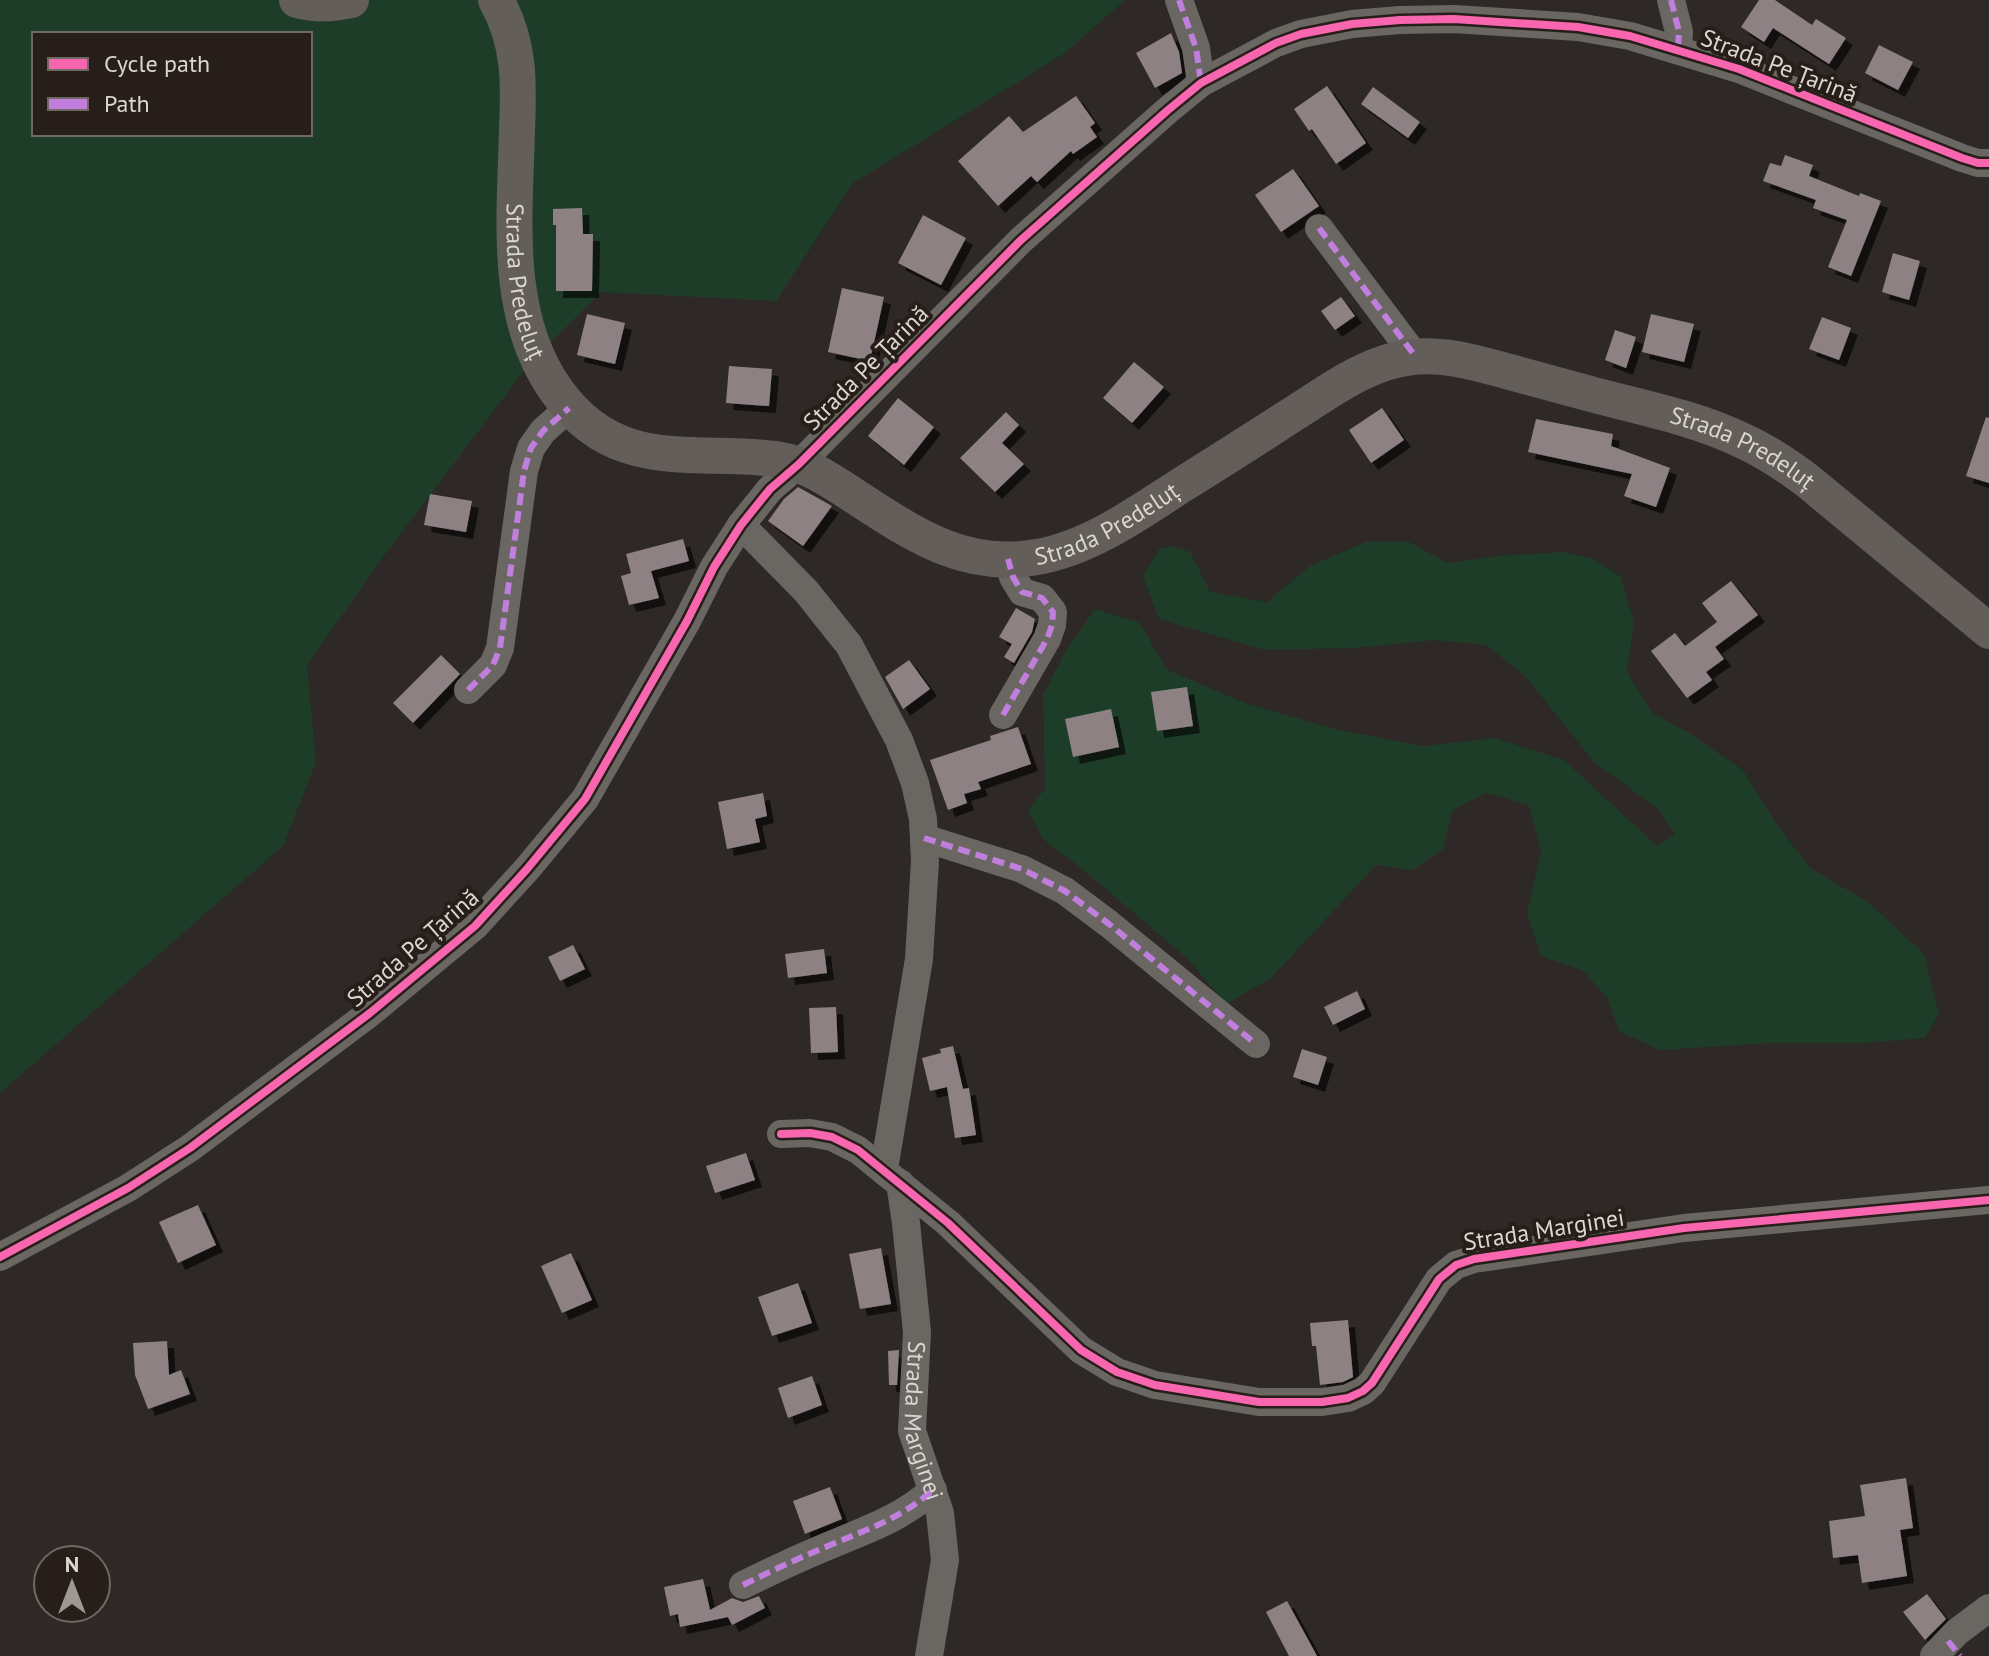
<svg xmlns="http://www.w3.org/2000/svg" width="1989" height="1656" font-family="'PT Sans',sans-serif">
  <style>
    .green { fill: #1e3d29; fill-rule: evenodd }
    .building { fill: #8d8184; filter: url(#shadow) }
    .lines { fill: none; stroke-linecap: round; stroke-linejoin: round }
    .minor { stroke: #6a6762; stroke-width: 28 }
    .major { stroke: #635e59; stroke-width: 36 }
    .quiet { stroke: #c07fdc; stroke-width: 6; stroke-dasharray: 12 6; stroke-linecap: butt }
    .cycleway-casing { stroke: #271e19; stroke-width: 13 }
    .cycleway { stroke: #f766af; stroke-width: 8 }
    .labels { text-anchor: middle; stroke-width: 8; stroke-linejoin: round; paint-order: stroke }
    .street-label { font-size: 24px; fill: #dcd6d2; stroke: #271e19 }
  </style>
  <defs>
    <filter id="shadow"><feDropShadow dx="7" dy="7" stdDeviation="0" flood-color="#0009"/></filter>
  </defs>
  <rect width="100%" height="100%" fill="#2e2826"/>
  <path class="green" d="M 0,0 L 1125,0 L 1065,53 L 853,183 L 776,301 L 601,292 L 530,363 L 386,553 L 307,665 L 316,762 L 283,846 L 0,1093 ZM 34,34 L 310,34 L 310,134 L 34,134 Z
    M 1366,542 L 1409,542 L 1448,563 L 1498,556 L 1562,552 L 1592,558 L 1620,576 L 1634,621 L 1627,672 L 1651,712 L 1687,732 L 1743,770 L 1775,822 L 1810,868 L 1868,902 L 1924,954 L 1939,1014 L 1925,1038 L 1865,1043 L 1772,1043 L 1660,1050 L 1619,1031 L 1607,997 L 1583,971 L 1541,956 L 1527,913 L 1541,851 L 1529,805 L 1486,793 L 1453,810 L 1443,849 L 1412,870 L 1376,865 L 1271,978 L 1226,1004 L 1188,959 L 1081,868 L 1043,839 L 1028,810 L 1045,789 L 1043,695 L 1064,654 L 1095,609 L 1140,623 L 1166,669 L 1245,703 L 1334,729 L 1424,746 L 1495,738 L 1564,760 L 1657,846 L 1675,834 L 1657,808 L 1594,762 L 1525,676 L 1486,645 L 1436,640 L 1353,648 L 1264,650 L 1159,619 L 1143,576 L 1159,549 L 1172,546 L 1190,552 L 1210,592 L 1267,602 L 1310,566 Z"/>
  <path class="building" d="M 1759,0 L 1775,0 L 1812,25 L 1816,19 L 1846,38 L 1829,64 L 1773,28 L 1764,42 L 1741,27 Z
    M 1171,33 L 1179,52 L 1182,73 L 1155,88 L 1136,53 Z
    M 1879,45 L 1913,62 L 1898,90 L 1865,73 Z
    M 1327,86 L 1366,143 L 1336,164 L 1312,129 L 1309,131 L 1294,109 Z
    M 1373,87 L 1420,122 L 1408,138 L 1361,104 Z
    M 1076,96 L 1095,123 L 1090,127 L 1097,137 L 1073,154 L 1071,151 L 1037,182 L 1031,176 L 998,206 L 958,161 L 1009,116 L 1023,132 Z
    M 1785,155 L 1813,165 L 1809,176 L 1859,196 L 1860,193 L 1881,201 L 1851,276 L 1828,267 L 1847,220 L 1813,208 L 1816,200 L 1763,181 L 1770,163 L 1781,166 Z
    M 1293,169 L 1319,206 L 1281,232 L 1255,195 Z
    M 582,208 L 583,234 L 593,234 L 592,291 L 556,291 L 556,225 L 553,225 L 553,209 Z
    M 923,215 L 966,238 L 941,285 L 898,263 Z
    M 1893,253 L 1920,261 L 1909,300 L 1882,292 Z
    M 842,288 L 884,297 L 870,361 L 828,352 Z
    M 1341,297 L 1355,316 L 1335,330 L 1321,311 Z
    M 587,314 L 625,323 L 615,364 L 577,355 Z
    M 1651,314 L 1694,324 L 1684,362 L 1642,352 Z
    M 1822,317 L 1851,328 L 1839,360 L 1809,349 Z
    M 1615,330 L 1636,337 L 1626,368 L 1605,360 Z
    M 1134,362 L 1164,387 L 1132,423 L 1103,398 Z
    M 729,366 L 772,369 L 769,406 L 726,403 Z
    M 898,398 L 934,427 L 904,465 L 868,436 Z
    M 1382,408 L 1404,440 L 1371,463 L 1349,430 Z
    M 1006,412 L 1019,425 L 1002,443 L 1024,464 L 995,492 L 960,458 Z
    M 1986,417 L 1989,418 L 1989,483 L 1966,476 Z
    M 1536,419 L 1613,434 L 1611,446 L 1670,468 L 1656,507 L 1624,496 L 1632,474 L 1528,452 Z
    M 798,487 L 832,506 L 803,546 L 768,521 L 784,499 Z
    M 430,494 L 472,501 L 466,532 L 424,525 Z
    M 683,539 L 689,561 L 651,571 L 659,598 L 629,605 L 621,576 L 631,573 L 626,554 Z
    M 1731,581 L 1758,615 L 1715,647 L 1724,659 L 1706,672 L 1712,680 L 1687,698 L 1651,651 L 1675,633 L 1685,646 L 1717,622 L 1702,603 Z
    M 1016,608 L 1035,619 L 1032,632 L 1014,663 L 1004,657 L 1012,644 L 999,637 Z
    M 441,655 L 460,674 L 413,723 L 393,703 Z
    M 909,660 L 930,689 L 903,709 L 885,677 Z
    M 1187,687 L 1193,726 L 1157,731 L 1151,692 Z
    M 1111,709 L 1119,747 L 1073,757 L 1065,719 Z
    M 1018,727 L 1031,764 L 978,782 L 981,789 L 964,794 L 967,803 L 948,810 L 930,760 L 991,740 L 990,736 Z
    M 763,793 L 767,816 L 755,819 L 760,842 L 727,849 L 718,802 Z
    M 573,945 L 585,969 L 560,981 L 548,957 Z
    M 824,949 L 827,973 L 788,978 L 785,954 Z
    M 1357,991 L 1365,1009 L 1333,1025 L 1324,1007 Z
    M 836,1007 L 838,1052 L 811,1053 L 809,1008 Z
    M 953,1046 L 963,1089 L 969,1088 L 976,1135 L 955,1138 L 947,1087 L 930,1091 L 922,1058 L 941,1053 L 940,1049 Z
    M 1302,1049 L 1327,1057 L 1318,1085 L 1293,1077 Z
    M 746,1153 L 755,1180 L 715,1193 L 706,1166 Z
    M 198,1205 L 216,1245 L 178,1263 L 159,1222 Z
    M 881,1248 L 891,1304 L 860,1309 L 849,1254 Z
    M 571,1253 L 592,1300 L 562,1313 L 541,1266 Z
    M 798,1283 L 812,1323 L 772,1336 L 758,1297 Z
    M 1348,1320 L 1353,1377 L 1343,1382 L 1320,1385 L 1316,1346 L 1312,1346 L 1310,1323 Z
    M 167,1341 L 169,1375 L 181,1370 L 190,1394 L 148,1409 L 135,1375 L 133,1343 Z
    M 899,1350 L 897,1385 L 889,1385 L 888,1351 Z
    M 812,1376 L 822,1405 L 788,1418 L 778,1388 Z
    M 1906,1478 L 1913,1528 L 1900,1530 L 1907,1576 L 1862,1583 L 1858,1555 L 1833,1558 L 1829,1521 L 1865,1516 L 1860,1485 Z
    M 830,1487 L 842,1519 L 805,1534 L 793,1501 Z
    M 703,1579 L 710,1610 L 732,1598 L 743,1602 L 759,1596 L 765,1608 L 732,1625 L 728,1617 L 680,1627 L 678,1614 L 670,1616 L 664,1587 Z
    M 1927,1594 L 1946,1619 L 1925,1640 L 1903,1612 Z
    M 1287,1601 L 1317,1656 L 1289,1656 L 1266,1612 Z"/>
  <g class="lines">
    <g class="minor">
      <path d="M 1179,0 L 1196,48 L 1201,83"/>
      <path d="M 1671,0 L 1679,32 L 1678,49"/>
      <path d="M 1319,228 L 1415,356"/>
      <path d="M 741,525 L 806,591 L 849,645 L 899,740 L 915,783 L 923,819 L 925,861 L 919,959 L 884,1169"/>
      <path d="M 468,690 L 493,665 L 500,648 L 524,471 L 531,448 L 543,431 L 569,408"/>
      <path d="M 1003,715 L 1047,639 L 1052,625 L 1053,612 L 1042,598 L 1022,592 L 1013,577 L 1008,559"/>
      <path d="M 924,838 L 1022,869 L 1065,891 L 1109,924 L 1256,1044"/>
      <path d="M 781,1134 L 810,1133 L 832,1137 L 858,1150 L 948,1223 L 1081,1350 L 1117,1372 L 1155,1385 L 1259,1402 L 1322,1402 L 1348,1398 L 1363,1391 L 1372,1383 L 1439,1279 L 1456,1265 L 1474,1259 L 1684,1228 L 1989,1200"/>
      <path id="s1" d="M 900,1183 L 906,1223 L 917,1332 L 912,1431 L 940,1513 L 945,1560 L 929,1656"/>
      <path d="M 0,1257 L 128,1188 L 190,1148 L 370,1013 L 475,926 L 527,869 L 585,799 L 687,621 L 714,567 L 741,525 L 770,489 L 799,464 L 1021,240 L 1168,110 L 1201,83 L 1276,43 L 1301,34 L 1352,24 L 1400,20 L 1454,19 L 1578,27 L 1630,36 L 1739,69 L 1962,158 L 1978,163 L 1989,163"/>
      <path d="M 743,1585 C 771,1571 799,1558 828,1546 C 868,1529 900,1519 933,1490"/>
      <path d="M 1934,1656 L 1957,1632 L 1989,1608"/>
    </g>
    <g class="major">
      <path d="M 297,0 C 317,5 331,4 351,0"/>
      <path id="s2" d="M 496,0 C 520,42 519,83 517,130 C 515,217 503,315 556,390 C 615,474 691,449 776,459 C 807,464 830,480 856,497 C 913,534 964,570 1037,557 C 1089,548 1137,514 1180,486 C 1220,461 1261,435 1301,409 C 1335,387 1371,361 1413,357 C 1445,353 1479,364 1510,372 C 1535,379 1561,386 1587,393 C 1638,407 1693,417 1741,440 C 1766,451 1788,466 1809,482 L 1989,631"/>
    </g>
    <path class="quiet" d="M 1179,0 L 1196,48 L 1201,83
      M 1671,0 L 1679,32 L 1678,49
      M 1319,228 L 1415,356
      M 468,690 L 493,665 L 500,648 L 524,471 L 531,448 L 543,431 L 569,408
      M 1003,715 L 1047,639 L 1052,625 L 1053,612 L 1042,598 L 1022,592 L 1013,577 L 1008,559
      M 924,838 L 1022,869 L 1065,891 L 1109,924 L 1256,1044
      M 743,1585 C 771,1571 799,1558 828,1546 C 868,1529 900,1519 933,1490
      M 1948,1641 L 1960,1656"/>
    <defs>
      <path id="cycleway" d="M 781,1134 L 810,1133 L 832,1137 L 858,1150 L 948,1223 L 1081,1350 L 1117,1372 L 1155,1385 L 1259,1402 L 1322,1402 L 1348,1398 L 1363,1391 L 1372,1383 L 1439,1279 L 1456,1265 L 1474,1259 L 1684,1228 L 1989,1200
        M 0,1257 L 128,1188 L 190,1148 L 370,1013 L 475,926 L 527,869 L 585,799 L 687,621 L 714,567 L 741,525 L 770,489 L 799,464 L 1021,240 L 1168,110 L 1201,83 L 1276,43 L 1301,34 L 1352,24 L 1400,20 L 1454,19 L 1578,27 L 1630,36 L 1739,69 L 1962,158 L 1978,163 L 1989,163"/>
    </defs>
    <use href="#cycleway" class="cycleway-casing"/>
    <use href="#cycleway" class="cycleway"/>
  </g>
  <g class="labels">
    <g class="street-label">
      <text transform="translate(1779 66) rotate(21)" y="8">Strada Pe Țarină</text>
      <text dy="8" stroke="none"><textPath href="#s2" startOffset="286">Strada Predeluț</textPath></text>
      <text transform="translate(866 368) rotate(-45)" y="8">Strada Pe Țarină</text>
      <text dy="8" stroke="none"><textPath href="#s2" startOffset="1702">Strada Predeluț</textPath></text>
      <text dy="8" stroke="none"><textPath href="#s2" startOffset="1006">Strada Predeluț</textPath></text>
      <text transform="translate(413 948) rotate(-41)" y="8">Strada Pe Țarină</text>
      <text transform="translate(1544 1230) rotate(-9)" y="8">Strada Marginei</text>
      <text dy="8" stroke="none"><textPath href="#s1" startOffset="240">Strada Marginei</textPath></text>
    </g>
  </g>
  <rect x="32" y="32" width="280" height="104" fill="#271e19" stroke="#6f6863" stroke-width="2"/>
  <rect x="48" y="58" width="40" height="12" fill="#f766af" stroke="#6f6863" stroke-width="2"/>
  <text x="104" y="72" font-size="24" fill="#dcd6d2">Cycle path</text>
  <rect x="48" y="98" width="40" height="12" fill="#c07fdc" stroke="#6f6863" stroke-width="2"/>
  <text x="104" y="112" font-size="24" fill="#dcd6d2">Path</text>
  <g transform="translate(72 1584)"><circle r="38" fill="#271e19" stroke="#6f6863" stroke-width="2"/>
  <path d="M0-6L14 30L0 20L-14 30Z" fill="#9f9996"/>
  <text y="-12" font-size="22" font-weight="bold" text-anchor="middle" fill="#dcd6d2">N</text>
  </g>
</svg>
